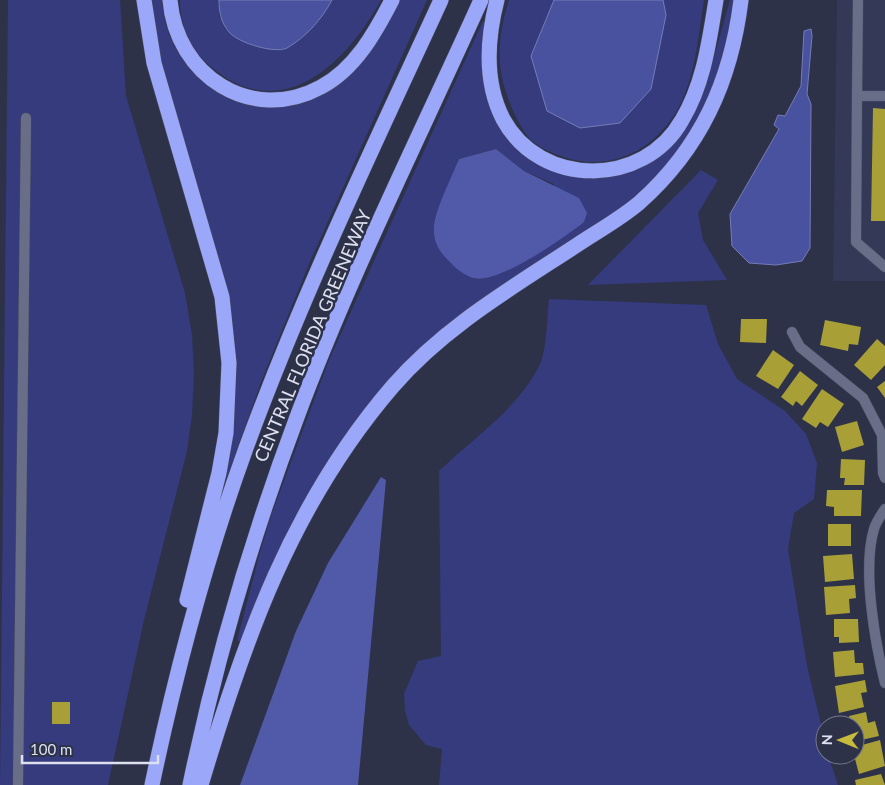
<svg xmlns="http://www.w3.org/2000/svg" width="885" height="785" font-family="Lato,sans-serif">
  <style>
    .built { fill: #343957 }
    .green { fill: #353b7d; fill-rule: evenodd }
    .forest { fill: #515aa8 }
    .water { fill: #49529f; stroke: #757db7 }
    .building { fill: #a89f37 }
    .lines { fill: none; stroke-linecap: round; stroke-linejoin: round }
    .minor-casing { stroke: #494d61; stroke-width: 11 }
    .highway-casing { stroke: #494d61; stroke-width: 16 }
    .minor { stroke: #686e88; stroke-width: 10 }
    .highway { stroke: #9ba8f9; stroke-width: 15 }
    .labels { text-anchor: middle; stroke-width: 5; stroke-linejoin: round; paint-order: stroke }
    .street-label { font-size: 18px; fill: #dce0ef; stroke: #2d3249 }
  </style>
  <rect width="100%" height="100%" fill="#2d3249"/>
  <path class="built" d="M 837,0 L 885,0 L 885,281 L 833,281 Z"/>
  <path class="green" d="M 8,0 L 120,0 L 126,96 L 185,293 L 192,335 L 194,373 L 192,415 L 187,451 L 144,620 L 108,785 L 0,785 Z
    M 148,0 L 162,0 C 166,66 225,118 292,105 C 308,101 324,96 337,85 C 343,79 349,71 354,65 C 373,42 386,26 400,0 L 427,0 L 309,264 L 261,382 L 218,503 L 233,358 L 160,72 Z
    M 180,0 L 219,0 L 219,17 L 285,49 C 305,35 321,21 332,0 L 381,0 C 346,63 283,127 211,67 C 191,50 180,26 180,0 Z
    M 509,0 L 554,0 L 531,56 L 666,15 L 663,0 L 704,0 C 698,38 695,84 673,117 C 647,155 604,172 561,156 C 549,152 537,146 528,137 C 523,131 520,124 516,117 C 496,76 495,44 509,0 Z
    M 730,0 L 735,0 L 723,63 L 693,133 L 642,194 L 546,260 L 375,400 L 242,641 L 237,641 L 260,552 L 272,513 L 329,360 L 483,21 L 485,22 L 482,45 L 482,68 L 491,111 L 500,128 L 510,141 L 537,164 L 573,176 L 602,178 L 633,170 L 650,161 L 687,126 L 706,86 ZM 496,149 L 524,171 L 554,184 L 530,259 L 485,278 L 474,279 L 434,227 L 459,159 Z
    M 701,170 L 718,180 L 698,213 L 703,240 L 727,280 L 588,285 Z
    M 549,299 L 706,305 L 718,344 L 737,379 L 785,411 L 806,434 L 817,463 L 814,499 L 794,513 L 788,549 L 807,666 L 825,741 L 825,755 L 828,755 L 838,785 L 439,785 L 442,749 L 426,745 L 409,725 L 405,711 L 404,694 L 418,661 L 441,656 L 439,471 C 473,438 519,408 540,364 C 547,348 547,317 549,299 Z"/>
  <path class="forest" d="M 496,149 L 524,171 L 579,198 L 587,213 L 584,222 C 565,237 498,285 473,278 C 464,275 455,268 449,261 C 439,252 433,241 434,227 C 435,210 452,176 459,159 Z
    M 381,477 L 386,480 L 358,785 L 240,785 L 296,631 L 328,563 Z"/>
  <path class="water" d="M 219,0 L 332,0 C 322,19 306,37 287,48 C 275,54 238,43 229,32 C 221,22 219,13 219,0 Z
    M 554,0 L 663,0 L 666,15 L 651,89 L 620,123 L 580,128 L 547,111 L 531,56 Z
    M 811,29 L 812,36 L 807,94 L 811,104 L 810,248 L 802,261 L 776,265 L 749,263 L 732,246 L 730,214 L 779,129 L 774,125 L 778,115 L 785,116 L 801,86 L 804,31 Z"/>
  <path class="building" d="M 873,108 L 885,109 L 885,221 L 871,221 Z
    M 741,319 L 767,319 L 766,343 L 740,342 Z
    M 825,320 L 861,327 L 858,345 L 849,344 L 848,351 L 820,345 Z
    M 877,339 L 885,346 L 885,365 L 871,380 L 854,365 Z
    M 773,350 L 794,365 L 778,389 L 756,376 Z
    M 800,371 L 818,385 L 802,406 L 796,401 L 793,406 L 781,397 Z
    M 885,381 L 885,398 L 877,387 Z
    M 822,389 L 844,404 L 828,427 L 820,422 L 816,428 L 802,419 Z
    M 857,421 L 864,445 L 842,452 L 835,427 Z
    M 841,459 L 865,460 L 864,485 L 844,485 L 845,478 L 840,478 Z
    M 827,490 L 862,490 L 861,516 L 834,516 L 834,507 L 826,506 Z
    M 828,524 L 851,524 L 851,546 L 828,546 Z
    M 852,554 L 854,579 L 825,582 L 823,556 Z
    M 855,585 L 856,598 L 849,599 L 850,613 L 826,615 L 824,587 Z
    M 834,619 L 858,619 L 859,642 L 839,643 L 839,637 L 834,637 Z
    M 854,650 L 855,663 L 863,663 L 864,674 L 835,677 L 833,652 Z
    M 865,680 L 867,692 L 861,693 L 864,707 L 839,713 L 835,686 Z
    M 52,702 L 70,702 L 70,724 L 52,724 Z
    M 866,712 L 868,723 L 875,721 L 879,736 L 857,741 L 855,725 L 846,725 L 846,722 L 850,721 L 849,716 Z
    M 880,740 L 885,766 L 859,774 L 854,755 L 855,747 Z
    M 881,774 L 885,785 L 856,785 L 855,780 Z"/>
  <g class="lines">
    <defs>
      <path id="minor" d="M 858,0 L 857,96 L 885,96
        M 857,96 L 856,242 L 885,267
        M 792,332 L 800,347 L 863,398 L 882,435 L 883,473 L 885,478
        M 885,509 C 881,515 876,522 874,529 C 862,569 875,643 885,683
        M 18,785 L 26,118"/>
      <path id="highway" d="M 144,0 L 154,63 L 222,297 L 229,363 L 226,433 L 219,473 L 187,600
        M 170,0 C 176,75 251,125 321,87 C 355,69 375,33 392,0
        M 497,0 C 487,39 484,82 503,119 C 540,188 644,188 682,120 C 704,83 709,42 716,0
        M 152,785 C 176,671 206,558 246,448 C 302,295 373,148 441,0
        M 190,785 C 216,659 252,537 297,417 C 350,275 419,138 481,0
        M 201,785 C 244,640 292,503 393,386 C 444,327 513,287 577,245 C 598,231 620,219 639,203 C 701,148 731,81 741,0"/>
    </defs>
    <use href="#minor" class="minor-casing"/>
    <use href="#highway" class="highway-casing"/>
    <use href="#minor" class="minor"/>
    <use href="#highway" class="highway"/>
  </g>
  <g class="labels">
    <g class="street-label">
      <text transform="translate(313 336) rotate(-67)" y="6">CENTRAL FLORIDA GREENEWAY</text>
    </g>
  </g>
  <g transform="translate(840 740) rotate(271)"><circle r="24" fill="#2d3249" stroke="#73788b"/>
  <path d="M0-4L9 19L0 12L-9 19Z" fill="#c6bb3c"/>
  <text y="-8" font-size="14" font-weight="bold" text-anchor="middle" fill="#dce0ef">N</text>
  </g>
  <path d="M22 755v8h136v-8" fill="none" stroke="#dce0ef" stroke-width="2.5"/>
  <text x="30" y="755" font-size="15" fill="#dce0ef" stroke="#2d3249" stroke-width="4" paint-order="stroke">100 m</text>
</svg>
